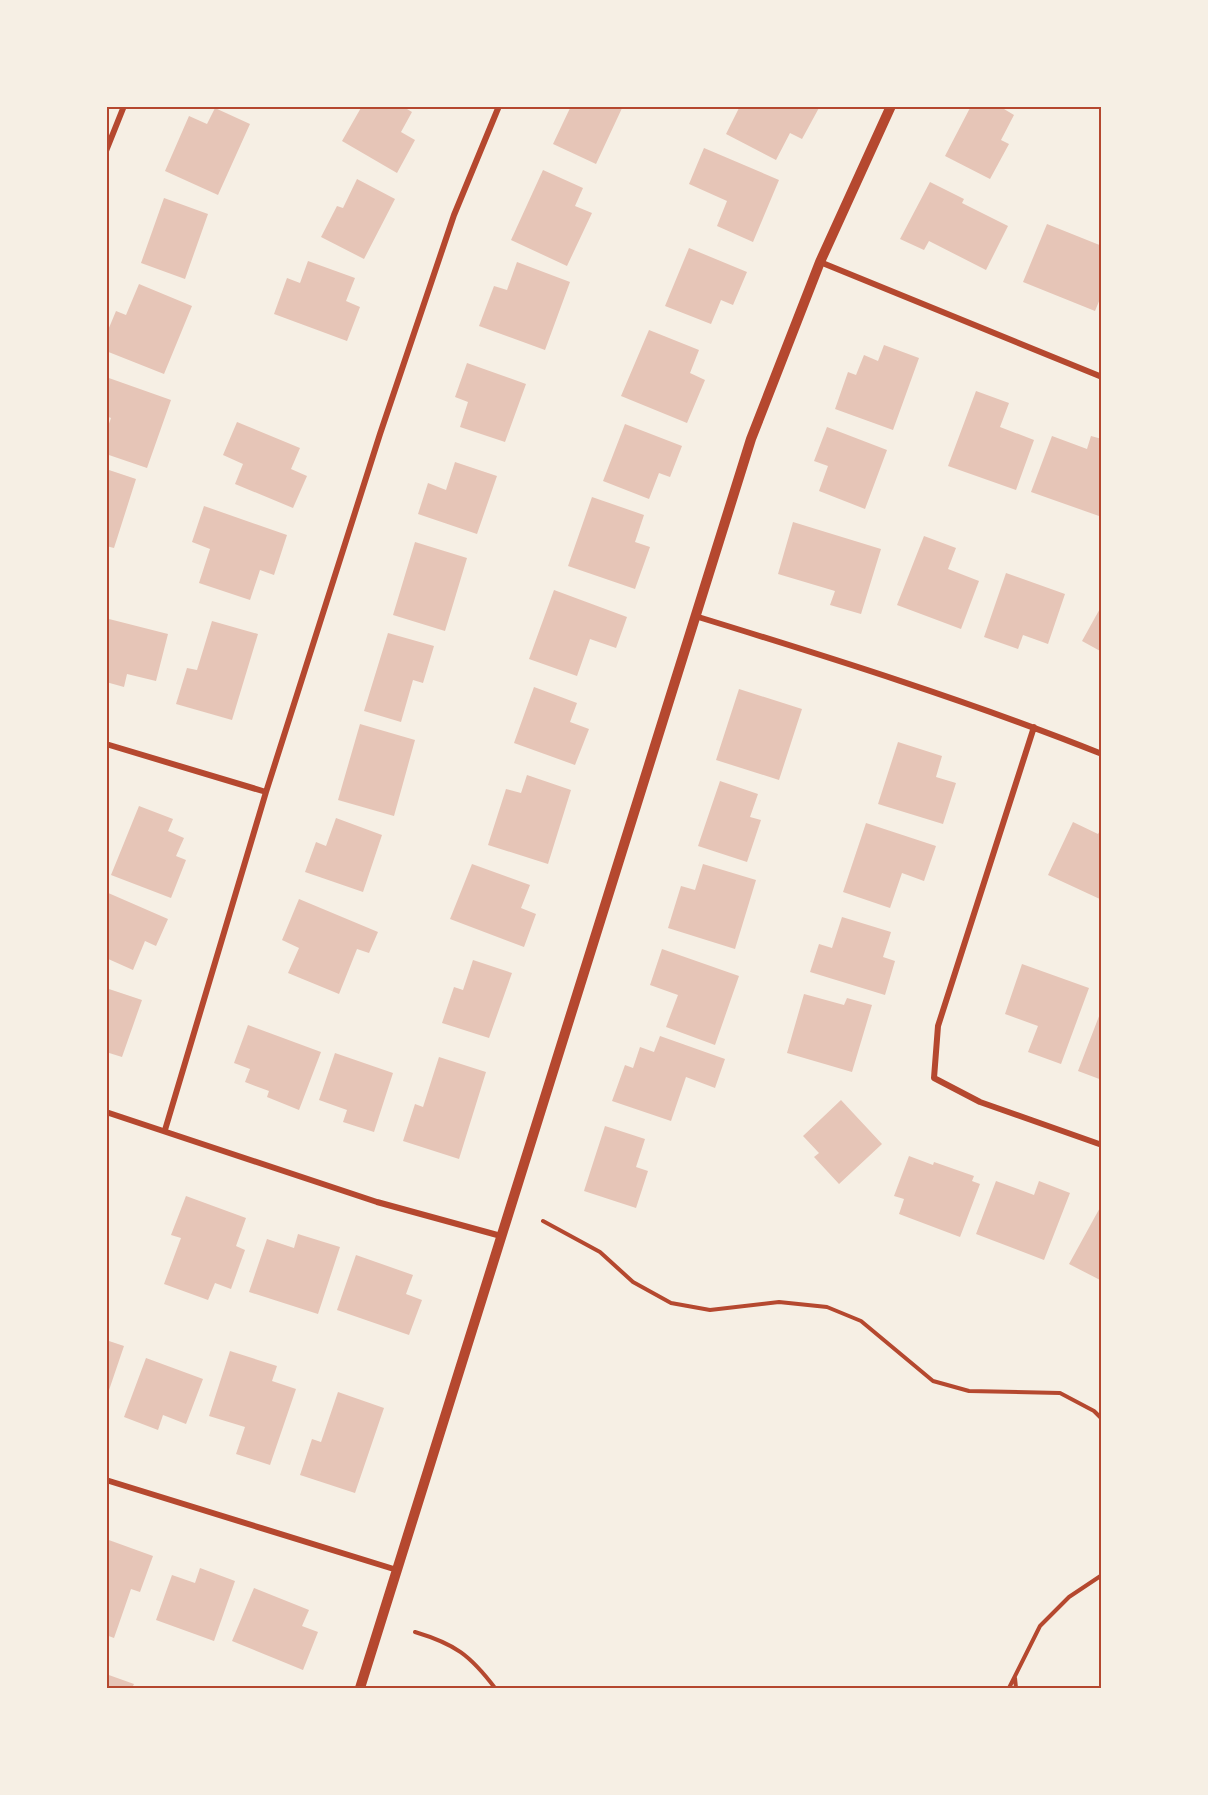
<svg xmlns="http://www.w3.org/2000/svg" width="1208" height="1795" font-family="Overpass,sans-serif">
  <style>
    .building { fill: #e6c5b7 }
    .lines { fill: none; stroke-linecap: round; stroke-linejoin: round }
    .path { stroke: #b5482f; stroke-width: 4 }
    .minor { stroke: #b5482f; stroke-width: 6 }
    .tertiary { stroke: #b5482f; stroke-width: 10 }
    .neatline { fill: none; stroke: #b5482f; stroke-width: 2 }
  </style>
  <rect width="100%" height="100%" fill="#f6efe4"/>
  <path class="building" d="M 362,106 L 402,106 L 412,112 L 401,132 L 415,140 L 397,173 L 342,141 Z
    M 571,106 L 623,106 L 596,164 L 553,144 Z
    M 740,106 L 820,106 L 802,139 L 790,133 L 776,160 L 726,134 Z
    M 971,106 L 999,106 L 1014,115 L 1001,140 L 1009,144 L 990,179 L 945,156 Z
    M 215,108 L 250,124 L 218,195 L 165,171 L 189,116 L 207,124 Z
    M 704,148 L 779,180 L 753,242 L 717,226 L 727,201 L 689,184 Z
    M 543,170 L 583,188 L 575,206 L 592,213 L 567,266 L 511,240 Z
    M 357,179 L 395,199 L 364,259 L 321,237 L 337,206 L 343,208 Z
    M 930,182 L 964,199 L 962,203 L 1008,226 L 986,270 L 929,241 L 924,250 L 900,239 Z
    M 164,198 L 208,214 L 185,279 L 141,263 Z
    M 1047,224 L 1102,246 L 1102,294 L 1095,311 L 1023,282 Z
    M 689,248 L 747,272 L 733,305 L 721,300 L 711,324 L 665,306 Z
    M 308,261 L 355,278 L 346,301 L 360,307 L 347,341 L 274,314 L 287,278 L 300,283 Z
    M 517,262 L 570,282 L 545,350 L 479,326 L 494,286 L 507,290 Z
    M 139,284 L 192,306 L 164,374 L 106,351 L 106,335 L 116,311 L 126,315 Z
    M 649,330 L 699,350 L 690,373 L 705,380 L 687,423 L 621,396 Z
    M 884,345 L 919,358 L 893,430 L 835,409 L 848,372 L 856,375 L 864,355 L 878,361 Z
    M 467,363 L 526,384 L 505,442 L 460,427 L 468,402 L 455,397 Z
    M 106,377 L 171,400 L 147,468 L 106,454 L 106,432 L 111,418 L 106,416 Z
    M 976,391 L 1009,403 L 1000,427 L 1034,440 L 1016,490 L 948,466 Z
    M 237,422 L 300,448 L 291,469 L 307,476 L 293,508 L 235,484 L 243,464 L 223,455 Z
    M 625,424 L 682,446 L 670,477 L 659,473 L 649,499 L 603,481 Z
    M 827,427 L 887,450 L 865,509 L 819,491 L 828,466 L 814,461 Z
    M 1052,436 L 1087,449 L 1091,436 L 1102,439 L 1102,508 L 1099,516 L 1031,492 Z
    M 455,462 L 497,476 L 477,534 L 418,514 L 428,483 L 446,490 Z
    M 106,469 L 136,479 L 114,548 L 106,546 Z
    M 592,497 L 644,515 L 635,542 L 650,547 L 635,589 L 568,566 Z
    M 204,506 L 287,535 L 274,575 L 260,570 L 250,600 L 199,583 L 210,549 L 192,542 Z
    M 793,522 L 881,549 L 861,614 L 830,605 L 835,591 L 778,574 Z
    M 924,536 L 956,548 L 948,569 L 979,581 L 961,629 L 897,605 Z
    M 415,542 L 467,558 L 445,631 L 393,615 Z
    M 1006,573 L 1065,594 L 1048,644 L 1023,635 L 1018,649 L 984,637 Z
    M 554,590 L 627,617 L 616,648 L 590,639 L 577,676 L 529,659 Z
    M 1102,605 L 1102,652 L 1082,641 Z
    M 109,619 L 168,634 L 156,681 L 127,674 L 124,687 L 106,682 L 106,628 Z
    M 212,621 L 258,634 L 232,720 L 176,704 L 187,668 L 197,670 Z
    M 388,633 L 434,646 L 423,683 L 413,680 L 401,722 L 364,711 Z
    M 534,687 L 577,703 L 570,722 L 589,729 L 575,765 L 514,743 Z
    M 739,689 L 802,709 L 779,780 L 716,760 Z
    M 360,724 L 415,740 L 394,816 L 338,800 Z
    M 898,742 L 942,756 L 936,777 L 956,783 L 943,824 L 878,804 Z
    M 527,775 L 571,790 L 548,864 L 488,845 L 506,789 L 521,793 Z
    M 720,781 L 758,794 L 750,817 L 761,820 L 747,862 L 698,846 Z
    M 139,806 L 173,819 L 168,831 L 184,838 L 176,856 L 186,860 L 171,898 L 111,875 Z
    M 336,818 L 382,835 L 363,892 L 305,872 L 316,842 L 326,846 Z
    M 1073,822 L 1098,834 L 1102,827 L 1102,900 L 1048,875 Z
    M 866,823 L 936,846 L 924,881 L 902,873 L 890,908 L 843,892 Z
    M 472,864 L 530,885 L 521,908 L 536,914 L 524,947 L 450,919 Z
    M 703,864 L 756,880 L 735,949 L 668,928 L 681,886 L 695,890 Z
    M 106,892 L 168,919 L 156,946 L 145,941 L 133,970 L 106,958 Z
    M 299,899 L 378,932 L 369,953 L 357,949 L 339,994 L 288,973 L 299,948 L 282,940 Z
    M 842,917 L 891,932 L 883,957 L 895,961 L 885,995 L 810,972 L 819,944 L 832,948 Z
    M 662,949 L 739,976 L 715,1045 L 666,1027 L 678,995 L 650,985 Z
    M 473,960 L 512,973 L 489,1038 L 442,1023 L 454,987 L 463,990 Z
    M 1022,964 L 1089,988 L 1061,1064 L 1028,1052 L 1038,1026 L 1005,1014 Z
    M 106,988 L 142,1000 L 122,1057 L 106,1052 Z
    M 804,994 L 844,1005 L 847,998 L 872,1005 L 852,1072 L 787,1053 Z
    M 1101,1011 L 1102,1011 L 1102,1080 L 1078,1071 Z
    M 248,1025 L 321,1052 L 299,1110 L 267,1097 L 269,1091 L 245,1082 L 250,1069 L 234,1063 Z
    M 660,1036 L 725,1059 L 715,1088 L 686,1077 L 671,1121 L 612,1101 L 625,1065 L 633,1068 L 640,1047 L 654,1052 Z
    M 335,1053 L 393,1073 L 374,1132 L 343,1122 L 347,1110 L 319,1100 Z
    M 439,1057 L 486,1072 L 459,1159 L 403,1141 L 415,1104 L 423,1107 Z
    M 841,1100 L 882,1144 L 839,1184 L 814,1157 L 819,1153 L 803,1136 Z
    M 605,1126 L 645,1139 L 636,1167 L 648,1171 L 636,1208 L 584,1191 Z
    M 909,1156 L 933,1165 L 934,1162 L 974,1176 L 972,1181 L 980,1184 L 960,1237 L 899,1214 L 904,1199 L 894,1196 Z
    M 996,1181 L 1034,1195 L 1039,1181 L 1070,1193 L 1044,1260 L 976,1234 Z
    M 186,1196 L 246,1218 L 236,1246 L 245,1250 L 231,1289 L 215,1283 L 208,1300 L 164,1284 L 181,1238 L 171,1235 Z
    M 1102,1204 L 1102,1281 L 1069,1264 Z
    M 298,1234 L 340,1247 L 318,1314 L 249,1292 L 267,1239 L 294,1248 Z
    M 356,1255 L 413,1275 L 406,1294 L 422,1300 L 409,1335 L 337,1310 Z
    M 106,1340 L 124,1346 L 107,1396 L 106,1396 Z
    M 230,1351 L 277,1366 L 272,1381 L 296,1389 L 270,1465 L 236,1454 L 245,1427 L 209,1416 Z
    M 146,1358 L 203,1379 L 186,1424 L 163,1415 L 158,1430 L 124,1417 Z
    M 338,1392 L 384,1408 L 355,1493 L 300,1475 L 312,1439 L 321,1442 Z
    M 106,1539 L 153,1556 L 140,1592 L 131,1589 L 114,1638 L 106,1635 Z
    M 200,1568 L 235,1581 L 214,1641 L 156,1620 L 172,1575 L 195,1583 Z
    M 254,1588 L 309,1610 L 302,1626 L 318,1632 L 303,1670 L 232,1641 Z
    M 106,1674 L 134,1684 L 132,1688 L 106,1688 Z"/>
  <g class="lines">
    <path class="path" d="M 543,1221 L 600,1252 L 633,1282 L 671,1303 L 710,1310 L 779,1302 L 827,1307 L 861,1321 L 933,1381 L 969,1391 L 1060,1393 L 1094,1411 L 1102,1419
      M 415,1632 C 455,1644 470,1655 495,1688
      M 1015,1678 L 1016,1688
      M 1009,1688 L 1040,1626 L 1069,1597 L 1102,1575"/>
    <path class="minor" d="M 106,151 L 124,106
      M 820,262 L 1102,377
      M 695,616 C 832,658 969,701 1102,754
      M 1034,727 L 938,1026 L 934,1078 L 980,1102 L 1102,1145
      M 106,744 L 266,792
      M 106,1112 L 377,1202 L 501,1236
      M 165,1130 L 266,792 L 380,434 L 454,215 L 499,106
      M 106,1480 L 397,1570"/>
    <path class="tertiary" d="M 360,1688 L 751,439 L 820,262 L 891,106"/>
  </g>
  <rect width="1208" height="1795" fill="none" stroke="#f6efe4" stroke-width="216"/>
  <rect x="108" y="108" width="992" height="1579" class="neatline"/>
</svg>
